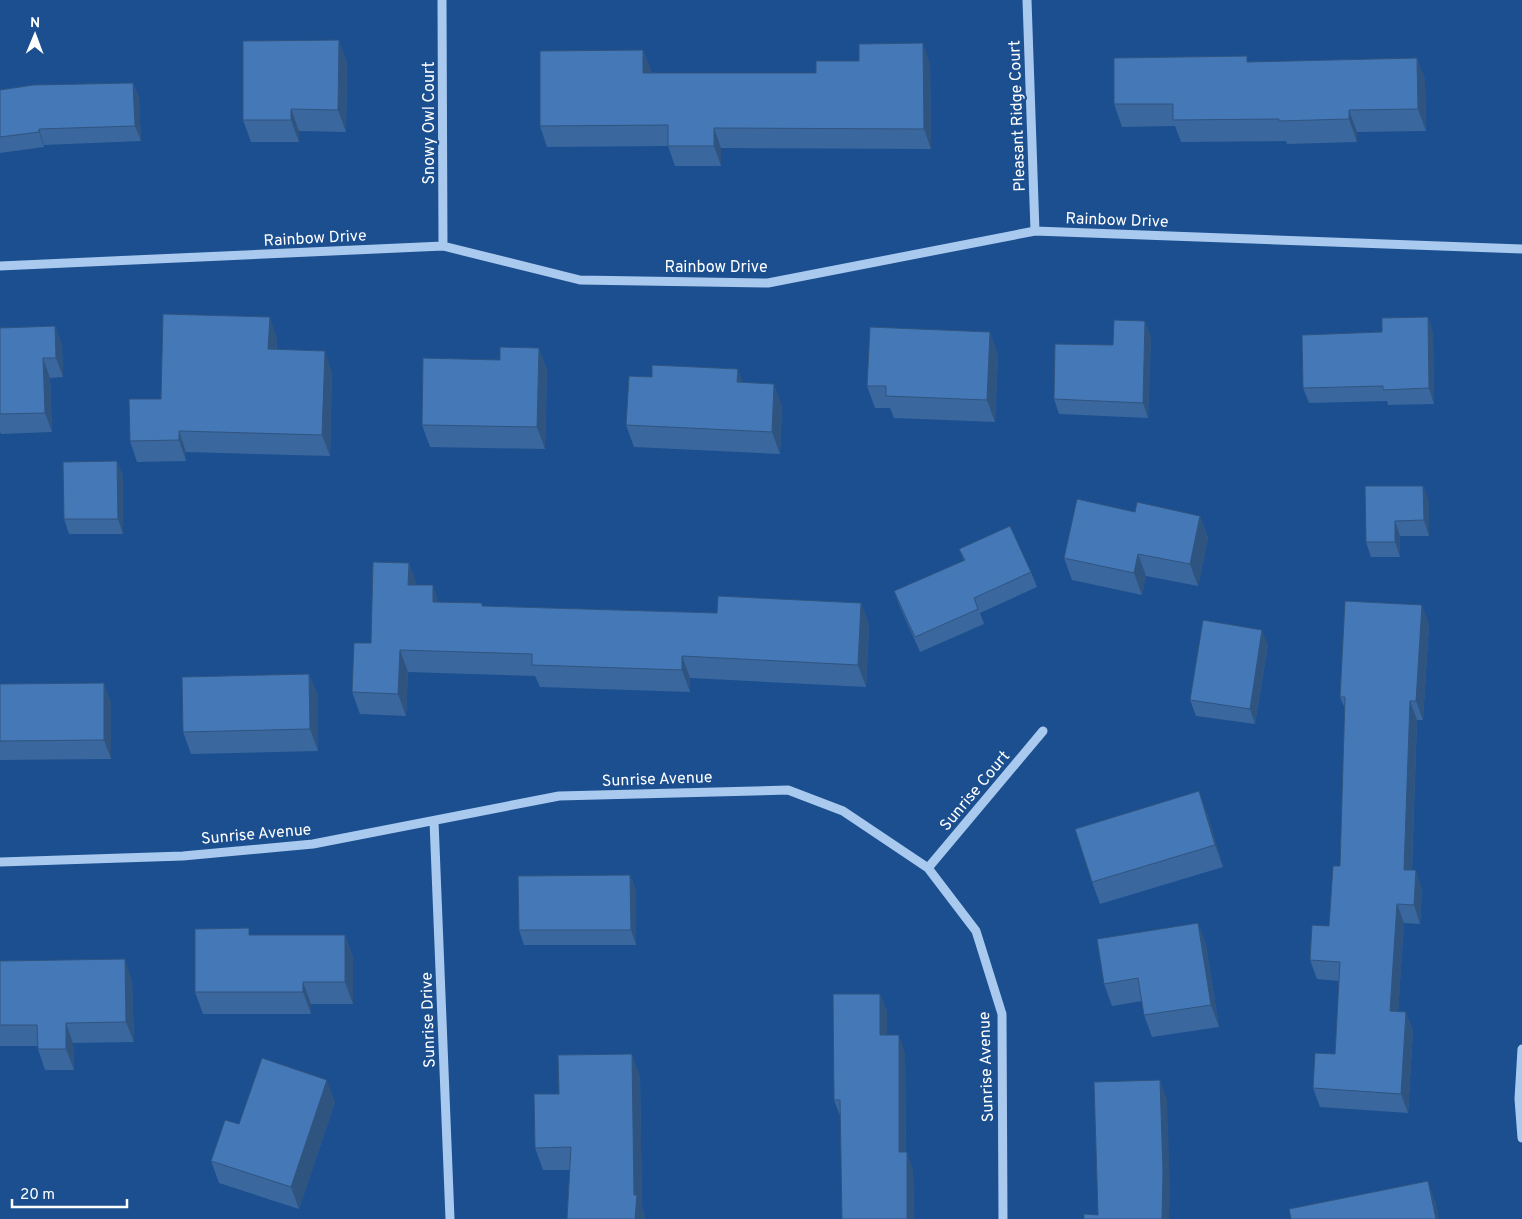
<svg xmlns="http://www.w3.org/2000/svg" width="1522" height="1219" font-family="Overpass,sans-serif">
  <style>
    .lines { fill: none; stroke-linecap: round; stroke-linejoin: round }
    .minor { stroke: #a9c9ee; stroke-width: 9 }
    .wall { fill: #3a679d }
    .shaded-wall { fill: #305480 }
    .building { fill: #4478b7; stroke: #305480 }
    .labels { text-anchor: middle; stroke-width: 4.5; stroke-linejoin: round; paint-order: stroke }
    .street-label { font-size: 16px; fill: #fff; stroke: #1b4f8f }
  </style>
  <rect width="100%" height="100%" fill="#1b4f8f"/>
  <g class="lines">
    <path class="minor" d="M 442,0 L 443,246
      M 1027,0 L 1035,231
      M 0,266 L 443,246 L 580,280 L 768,283 L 1035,231 L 1522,249
      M 434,821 L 450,1219
      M 0,862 L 183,856 L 313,844 L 559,796 L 788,790 L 843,811 L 928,868 L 976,931 L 1002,1014 L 1003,1219
      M 928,868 L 1043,731
      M 1522,1049 L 1519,1099 L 1522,1138"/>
  </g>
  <path class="wall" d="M 643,50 L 651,70 L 651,73 L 816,73 L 930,64 L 931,149 L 721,148 L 721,166 L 675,166 L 668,146 L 547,147 L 540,126 Z
    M 1417,58 L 1425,80 L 1426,131 L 1357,132 L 1357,142 L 1287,144 L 1286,141 L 1181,142 L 1175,126 L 1122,127 L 1114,104 L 1249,62 Z
    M 347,62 L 346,132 L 299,131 L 299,142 L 251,142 L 243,120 Z
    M 133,83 L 139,98 L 141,141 L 44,145 L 44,147 L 0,153 L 0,90 Z
    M 1428,317 L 1433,333 L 1434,404 L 1388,405 L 1387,401 L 1309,403 L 1303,388 Z
    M 55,326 L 62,345 L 63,377 L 50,378 L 52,432 L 1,434 L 0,432 L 0,414 Z
    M 1151,336 L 1148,418 L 1059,414 L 1054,399 L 1113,345 Z
    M 277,338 L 277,350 L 332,372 L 330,456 L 186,452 L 186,461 L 137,462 L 130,441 L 161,399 Z
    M 539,348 L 547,370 L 545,449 L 430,447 L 422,425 L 500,360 Z
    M 998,354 L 995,422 L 894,418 L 890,408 L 875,408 L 867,386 Z
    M 743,382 L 782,406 L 780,454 L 634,447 L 626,425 Z
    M 117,461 L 123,476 L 123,534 L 69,534 L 64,519 Z
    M 1423,486 L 1429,501 L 1429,536 L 1400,536 L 1400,557 L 1371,557 L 1366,542 Z
    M 1200,516 L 1208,538 L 1198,586 L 1146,576 L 1142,595 L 1072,580 L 1064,558 Z
    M 959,549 L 1031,572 L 1037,587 L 980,613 L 984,624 L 920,652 L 900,607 L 894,591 L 964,561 Z
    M 409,563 L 417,585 L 439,602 L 483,606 L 717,613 L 861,603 L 869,625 L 866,687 L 690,678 L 690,692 L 540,687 L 535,676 L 408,672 L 406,716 L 360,714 L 352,692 L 371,643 Z
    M 1429,624 L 1423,720 L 1417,720 L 1412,870 L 1422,889 L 1420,924 L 1404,923 L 1398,1011 L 1406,1012 L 1413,1031 L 1408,1113 L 1320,1107 L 1313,1088 L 1335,1054 L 1339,981 L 1317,979 L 1310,960 L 1329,926 L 1340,866 L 1345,709 L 1340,697 Z
    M 1268,645 L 1255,724 L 1196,716 L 1190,700 Z
    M 309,674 L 318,696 L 318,751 L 191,754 L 183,732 Z
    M 0,684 L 111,702 L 111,759 L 0,760 Z
    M 1207,813 L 1223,867 L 1100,904 L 1092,882 Z
    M 630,875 L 636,890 L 636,945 L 524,945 L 519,930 Z
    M 1198,923 L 1206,945 L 1219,1027 L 1152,1037 L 1144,1015 L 1142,1001 L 1112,1006 L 1104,984 Z
    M 252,935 L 345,935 L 353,957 L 353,1004 L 311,1004 L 311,1014 L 203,1014 L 195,992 Z
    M 0,961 L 132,980 L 134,1042 L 73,1043 L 74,1070 L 45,1070 L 37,1046 L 0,1046 Z
    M 880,994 L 887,1012 L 887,1035 L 905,1053 L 906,1152 L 913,1170 L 914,1219 L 842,1219 L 841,1118 L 834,1100 Z
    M 640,1076 L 642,1208 L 645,1217 L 570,1170 L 543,1170 L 535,1148 L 559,1094 Z
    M 335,1102 L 299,1209 L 219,1183 L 211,1161 L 239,1124 Z"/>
  <path class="shaded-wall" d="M 339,40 L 347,62 L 346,132 L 338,110 Z
    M 923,43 L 930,64 L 931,149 L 924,129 Z
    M 643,50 L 651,70 L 651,93 L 643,73 Z
    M 1417,58 L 1425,80 L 1426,131 L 1418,109 Z
    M 133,83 L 139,98 L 141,141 L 135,126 Z
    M 291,109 L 299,131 L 299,142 L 291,120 Z
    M 1349,110 L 1357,132 L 1357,142 L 1349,119 Z
    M 714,128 L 721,148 L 721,166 L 714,146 Z
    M 39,129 L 44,145 L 44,147 L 39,132 Z
    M 270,317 L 277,338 L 276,371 L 268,349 Z
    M 1428,317 L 1433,333 L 1434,404 L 1429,388 Z
    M 1145,321 L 1151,336 L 1148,418 L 1143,403 Z
    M 55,326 L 62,345 L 63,377 L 56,358 Z
    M 990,332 L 998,354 L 995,422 L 987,400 Z
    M 539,348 L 547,370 L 545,449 L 537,427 Z
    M 325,351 L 332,372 L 330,456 L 322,435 Z
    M 43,358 L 50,378 L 52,432 L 45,413 Z
    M 738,369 L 746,391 L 737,382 Z
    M 774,384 L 782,406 L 780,454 L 772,432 Z
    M 179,431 L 186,452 L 186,461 L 179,440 Z
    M 117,461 L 123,476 L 123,534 L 118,519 Z
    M 1423,486 L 1429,501 L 1429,536 L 1424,520 Z
    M 1200,516 L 1208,538 L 1198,586 L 1190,564 Z
    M 1395,521 L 1400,536 L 1400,557 L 1395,542 Z
    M 1138,554 L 1146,576 L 1142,595 L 1134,573 Z
    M 409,563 L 417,585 L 408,585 Z
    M 433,585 L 441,608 L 433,602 Z
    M 861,603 L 869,625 L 866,687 L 858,665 Z
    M 1422,605 L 1429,624 L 1423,720 L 1416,701 Z
    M 1262,630 L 1268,645 L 1255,724 L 1250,709 Z
    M 400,650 L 408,672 L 406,716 L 398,694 Z
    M 682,656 L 690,678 L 690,692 L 682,670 Z
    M 309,674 L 318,696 L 318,751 L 310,729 Z
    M 104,683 L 111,702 L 111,759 L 104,740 Z
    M 1410,701 L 1417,720 L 1411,889 L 1404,870 Z
    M 1199,791 L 1207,813 L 1223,867 L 1215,845 Z
    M 1416,870 L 1422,889 L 1420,924 L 1414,905 Z
    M 630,875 L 636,890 L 636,945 L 631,930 Z
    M 1397,904 L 1404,923 L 1397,1030 L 1390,1011 Z
    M 1198,923 L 1206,945 L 1219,1027 L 1211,1005 Z
    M 345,935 L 353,957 L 353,1004 L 345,982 Z
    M 125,959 L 132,980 L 134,1042 L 126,1022 Z
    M 303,982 L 311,1004 L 311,1014 L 303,992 Z
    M 880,994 L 887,1012 L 887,1053 L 880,1035 Z
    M 1406,1012 L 1413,1031 L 1408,1113 L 1401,1094 Z
    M 66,1023 L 73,1043 L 74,1070 L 66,1049 Z
    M 899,1035 L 905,1053 L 906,1170 L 899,1152 Z
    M 632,1054 L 640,1076 L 642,1208 L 645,1217 L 645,1219 L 635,1219 L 634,1195 Z
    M 327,1080 L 335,1102 L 299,1209 L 291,1187 Z
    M 1160,1080 L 1167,1099 L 1170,1190 L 1169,1219 L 1162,1219 Z
    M 907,1152 L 913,1170 L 914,1219 L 907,1219 Z
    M 1428,1181 L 1436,1203 L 1439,1219 L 1436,1219 Z"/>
  <path class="building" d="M 339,40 L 338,110 L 291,109 L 291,120 L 243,120 L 243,41 Z
    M 923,43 L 924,129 L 714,128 L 714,146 L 668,146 L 668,125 L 540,126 L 540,51 L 643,50 L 643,73 L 816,73 L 816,61 L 859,61 L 859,44 Z
    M 1247,56 L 1247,62 L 1417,58 L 1418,109 L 1349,110 L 1349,119 L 1279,121 L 1279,119 L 1173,120 L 1173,104 L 1114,104 L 1114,58 Z
    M 133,83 L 135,126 L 39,129 L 39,132 L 0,137 L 0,90 L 33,85 Z
    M 163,314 L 270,317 L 268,349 L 325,351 L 322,435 L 179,431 L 179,440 L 130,441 L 129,399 L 161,399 Z
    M 1428,317 L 1429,388 L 1383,390 L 1383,386 L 1303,388 L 1302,335 L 1382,332 L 1382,318 Z
    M 1114,320 L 1145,321 L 1143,403 L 1054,399 L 1055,344 L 1113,345 Z
    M 55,326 L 56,358 L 43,358 L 45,413 L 0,414 L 0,328 Z
    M 870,327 L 990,332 L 987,400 L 886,396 L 886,386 L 867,386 Z
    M 500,347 L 539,348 L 537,427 L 422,425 L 423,358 L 500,360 Z
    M 652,365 L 738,369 L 737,382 L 774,384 L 772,432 L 626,425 L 629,376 L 652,377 Z
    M 117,461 L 118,519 L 64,519 L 63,462 Z
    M 1365,486 L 1423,486 L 1424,520 L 1395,521 L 1395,542 L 1366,542 Z
    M 1077,499 L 1135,512 L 1137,502 L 1200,516 L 1190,564 L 1138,554 L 1134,573 L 1064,558 Z
    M 1010,526 L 1031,572 L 974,598 L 978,609 L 915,637 L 894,591 L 965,560 L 959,549 Z
    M 373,562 L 409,563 L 408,585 L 433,585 L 433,602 L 482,603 L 482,606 L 717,613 L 718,596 L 861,603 L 858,665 L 682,656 L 682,670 L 532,665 L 532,654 L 400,650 L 398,694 L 352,692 L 354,643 L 371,643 Z
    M 1345,601 L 1422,605 L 1416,701 L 1410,701 L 1404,870 L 1416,870 L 1414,905 L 1397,904 L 1390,1011 L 1406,1012 L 1401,1094 L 1313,1088 L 1315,1053 L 1335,1054 L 1340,962 L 1310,960 L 1312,925 L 1329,926 L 1333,866 L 1340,866 L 1345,697 L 1340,697 Z
    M 1203,620 L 1262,630 L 1250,709 L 1190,700 Z
    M 309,674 L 310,729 L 183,732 L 182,677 Z
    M 104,683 L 104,740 L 0,741 L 0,684 Z
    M 1199,791 L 1215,845 L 1092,882 L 1075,829 Z
    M 630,875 L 631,930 L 519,930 L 518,876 Z
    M 1198,923 L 1211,1005 L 1144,1015 L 1138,978 L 1104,984 L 1097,939 Z
    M 249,928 L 249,935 L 345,935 L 345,982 L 303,982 L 303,992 L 195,992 L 195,929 Z
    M 125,959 L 126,1022 L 66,1023 L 66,1049 L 38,1049 L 37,1025 L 0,1025 L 0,961 Z
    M 833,994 L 880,994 L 880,1035 L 899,1035 L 899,1152 L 907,1152 L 907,1219 L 842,1219 L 840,1100 L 834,1100 Z
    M 632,1054 L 634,1195 L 637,1195 L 635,1219 L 567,1219 L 571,1147 L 535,1148 L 534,1094 L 559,1094 L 558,1055 Z
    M 262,1058 L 327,1080 L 291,1187 L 211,1161 L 225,1120 L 239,1124 Z
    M 1160,1080 L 1163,1171 L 1162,1219 L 1084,1219 L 1084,1214 L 1098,1215 L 1094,1082 Z
    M 1428,1181 L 1436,1219 L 1291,1219 L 1289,1209 Z"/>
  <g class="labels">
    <g class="street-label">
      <text transform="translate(1016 116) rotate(-92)" y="6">Pleasant Ridge Court</text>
      <text transform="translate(428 123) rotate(-90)" y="6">Snowy Owl Court</text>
      <text transform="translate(1117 219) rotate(2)" y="6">Rainbow Drive</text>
      <text transform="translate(315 237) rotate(-3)" y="6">Rainbow Drive</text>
      <text x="716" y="272">Rainbow Drive</text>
      <text transform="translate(657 778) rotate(-2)" y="6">Sunrise Avenue</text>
      <text transform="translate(974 790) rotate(-50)" y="6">Sunrise Court</text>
      <text transform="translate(256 833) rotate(-5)" y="6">Sunrise Avenue</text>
      <text transform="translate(427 1020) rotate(-92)" y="6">Sunrise Drive</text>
      <text transform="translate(985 1067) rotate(-92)" y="6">Sunrise Avenue</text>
    </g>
  </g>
  <g transform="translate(35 35) rotate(1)" stroke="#1b4f8f" stroke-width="4" paint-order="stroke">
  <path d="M0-4L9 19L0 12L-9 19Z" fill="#ffffff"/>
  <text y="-8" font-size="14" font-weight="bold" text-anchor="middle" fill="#ffffff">N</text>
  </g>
  <path d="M12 1199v8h115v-8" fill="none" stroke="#ffffff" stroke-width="2.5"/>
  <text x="20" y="1199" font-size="15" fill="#ffffff" stroke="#1b4f8f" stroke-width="4" paint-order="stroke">20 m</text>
</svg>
